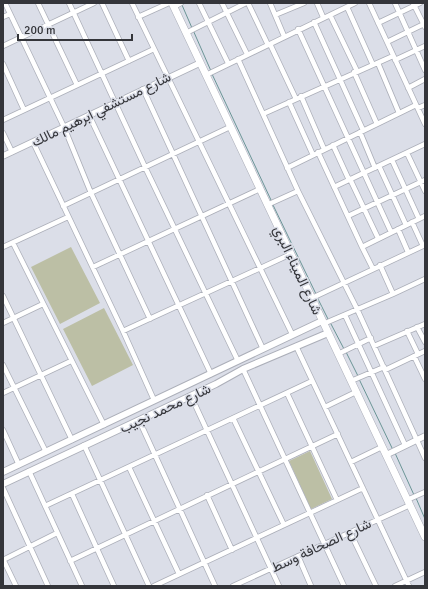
<svg xmlns="http://www.w3.org/2000/svg" width="428" height="589" font-family="Signika,Vazirmatn,sans-serif">
  <style>
    .green { fill: #bcbfa5 }
    .lines { fill: none; stroke-linecap: round; stroke-linejoin: round }
    .stream { stroke: #6b9596; stroke-width: 1 }
    .minor-casing { stroke: #acafb9; stroke-width: 6 }
    .tertiary-casing { stroke: #acafb9; stroke-width: 7 }
    .secondary-casing { stroke: #acafb9; stroke-width: 8 }
    .trunk-casing { stroke: #acafb9; stroke-width: 8 }
    .minor { stroke: #fff; stroke-width: 4.5 }
    .tertiary { stroke: #fff; stroke-width: 5.5 }
    .secondary { stroke: #fff; stroke-width: 6 }
    .trunk { stroke: #fff; stroke-width: 7 }
    .labels { text-anchor: middle; stroke-width: 3; stroke-linejoin: round; paint-order: stroke }
    .street-label { font-size: 14px; fill: #34353a; stroke: #dbdee8 }
  </style>
  <rect width="100%" height="100%" fill="#dbdee8"/>
  <path class="green" d="M 71,247 L 100,303 L 60,324 L 31,267 Z
    M 104,308 L 133,365 L 92,386 L 63,329 Z
    M 310,451 L 332,499 L 311,509 L 289,461 Z"/>
  <g class="lines">
    <path class="stream" d="M 182,5 L 192,28
      M 193,30 L 211,71
      M 212,74 L 271,200
      M 273,205 L 316,294
      M 317,297 L 328,319
      M 331,324 L 344,349
      M 346,352 L 358,376
      M 359,379 L 393,450
      M 395,453 L 414,495
      M 416,498 L 425,519"/>
    <defs>
      <path id="minor" d="M 5,3 L 64,127 L 91,193 L 150,319
        M 38,3 L 77,85
        M 69,3 L 145,167 L 238,361
        M 102,3 L 129,61
        M 132,3 L 292,334
        M 199,3 L 228,63
        M 222,3 L 247,54
        M 248,3 L 268,45
        M 270,3 L 284,36
        M 317,3 L 323,17
        M 369,3 L 425,124
        M 395,3 L 425,70
        M 413,3 L 425,27
        M 174,7 L 181,3
        M 347,7 L 373,65
        M 275,15 L 304,3
        M 330,15 L 357,71
        M 3,17 L 10,14
        M 138,17 L 169,3
        M 314,22 L 363,130
        M 378,23 L 420,3
        M 298,29 L 391,232
        M 186,33 L 246,3
        M 387,42 L 424,24
        M 270,44 L 296,99
        M 3,46 L 94,3
        M 238,59 L 298,191 L 357,309 L 425,458
        M 395,60 L 425,46
        M 378,63 L 399,113
        M 3,64 L 24,110
        M 354,72 L 377,124
        M 206,75 L 355,3
        M 408,88 L 425,79
        M 143,89 L 263,349
        M 301,96 L 324,149
        M 289,102 L 313,155
        M 418,108 L 425,105
        M 263,114 L 393,56
        M 89,115 L 211,374
        M 3,120 L 154,49
        M 360,132 L 375,168
        M 3,133 L 12,152
        M 33,142 L 123,331 L 154,400
        M 333,145 L 349,180
        M 318,152 L 362,247
        M 407,153 L 425,191
        M 392,160 L 419,219
        M 379,166 L 406,225
        M 287,168 L 416,105
        M 350,179 L 378,238
        M 334,187 L 425,144
        M 267,205 L 298,191
        M 63,206 L 230,127
        M 348,216 L 425,180
        M 412,222 L 423,246
        M 398,229 L 408,252
        M 13,243 L 104,425
        M 3,247 L 68,217
        M 380,265 L 393,294
        M 93,267 L 260,189
        M 373,269 L 362,247 L 425,216
        M 3,296 L 72,440
        M 312,298 L 425,245
        M 345,315 L 405,445
        M 3,323 L 43,304
        M 323,324 L 393,294 L 425,279
        M 417,327 L 425,342
        M 123,331 L 291,254
        M 407,331 L 418,354
        M 296,346 L 409,586
        M 374,346 L 425,324
        M 338,354 L 371,338
        M 414,356 L 425,379
        M 3,365 L 46,452
        M 243,369 L 344,586
        M 385,370 L 425,351
        M 351,381 L 384,367
        M 3,393 L 71,361
        M 287,393 L 337,500
        M 191,396 L 279,586
        M 325,407 L 356,392
        M 233,418 L 284,525
        M 139,420 L 215,586
        M 3,430 L 19,465
        M 84,445 L 149,586
        M 351,462 L 382,447
        M 129,467 L 179,574
        M 29,471 L 82,586
        M 3,488 L 48,586
        M 72,494 L 114,586
        M 207,495 L 232,550
        M 407,500 L 425,492
        M 45,506 L 312,381
        M 350,532 L 376,586
        M 298,556 L 311,586
        M 3,559 L 16,586
        M 3,560 L 57,533
        M 70,561 L 338,434
        M 154,586 L 363,488
        M 233,586 L 410,505
        M 395,586 L 425,572"/>
      <path id="tertiary" d="M 3,156 L 200,63
        M 386,455 L 425,436"/>
      <path id="secondary" d="M 3,472 L 322,321
        M 3,484 L 216,384 L 243,369 L 328,333"/>
      <path id="trunk" d="M 172,3 L 425,537"/>
    </defs>
    <use href="#minor" class="minor-casing"/>
    <use href="#tertiary" class="tertiary-casing"/>
    <use href="#secondary" class="secondary-casing"/>
    <use href="#trunk" class="trunk-casing"/>
    <use href="#minor" class="minor"/>
    <use href="#tertiary" class="tertiary"/>
    <use href="#secondary" class="secondary"/>
    <use href="#trunk" class="trunk"/>
  </g>
  <g class="labels">
    <g class="street-label">
      <text transform="translate(101 109) rotate(-26)" y="5">شارع مستشفي ابرهيم مالك</text>
      <text transform="translate(298 270) rotate(65)" y="5">شارع الميناء البري</text>
      <text transform="translate(165 408) rotate(-25)" y="5">شارع محمد نجيب</text>
      <text transform="translate(321 545) rotate(-25)" y="5">شارع الصحافة وسط</text>
    </g>
  </g>
  <rect width="428" height="589" fill="none" stroke="#34353a" stroke-width="8"/>
  <path d="M18 34v6h114v-6" fill="none" stroke="#34353a" stroke-width="2"/>
  <text x="24" y="34" font-size="12" fill="#34353a" stroke="#dbdee8" stroke-width="3" paint-order="stroke">200 m</text>
</svg>
